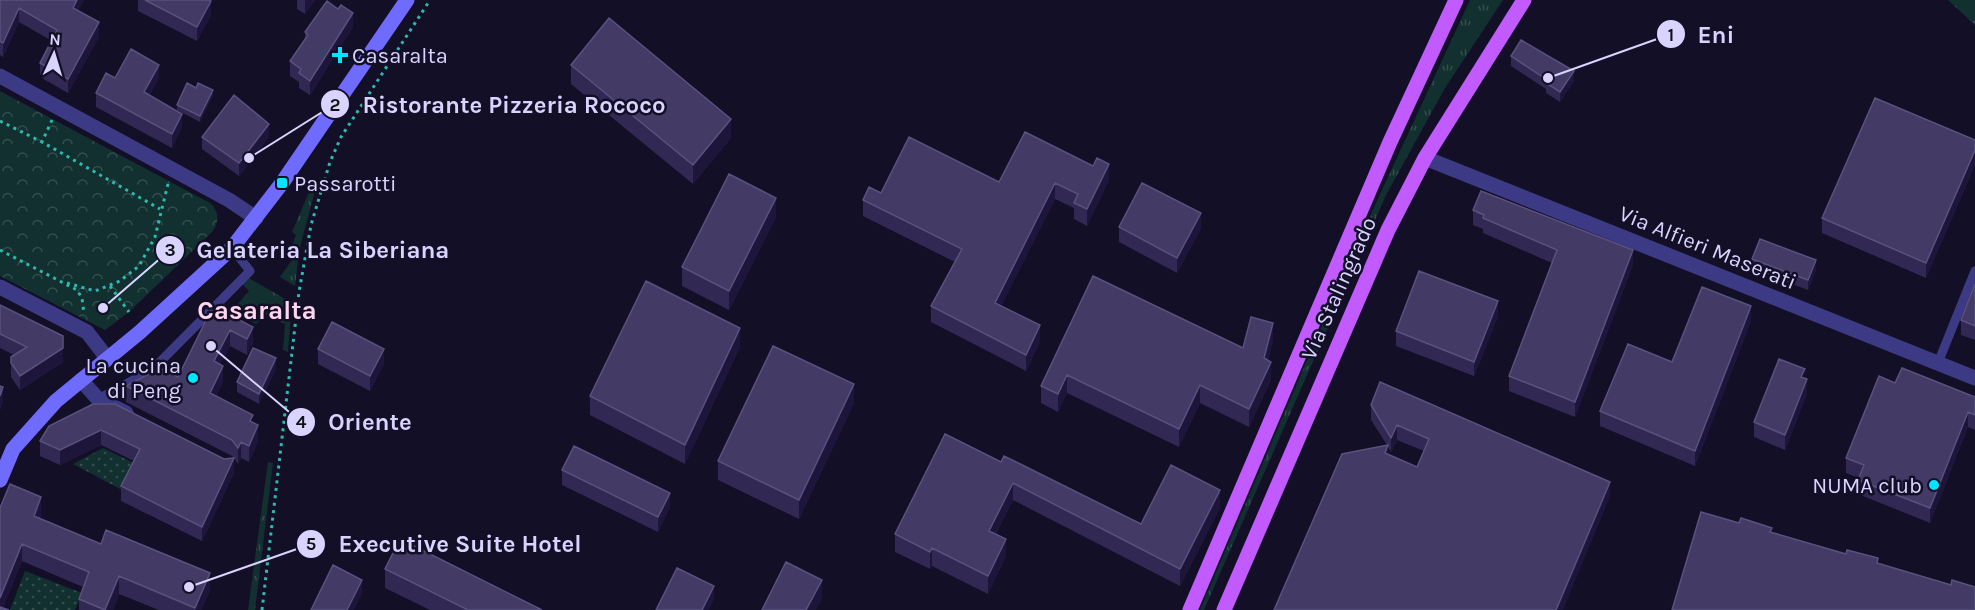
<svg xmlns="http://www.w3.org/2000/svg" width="1975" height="610" font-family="Karla,sans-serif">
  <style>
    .grass { fill: url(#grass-tufts) }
    .park { fill: url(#park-crowns) }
    .garden { fill: url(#garden-dots) }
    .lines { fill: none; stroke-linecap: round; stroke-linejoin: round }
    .path { stroke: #2fb8b0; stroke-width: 3; stroke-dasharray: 3 4.5; stroke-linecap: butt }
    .service { stroke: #3d3a85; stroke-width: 9 }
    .minor { stroke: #3d3a85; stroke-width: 15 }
    .secondary { stroke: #6f6bff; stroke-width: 15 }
    .primary { stroke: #c25bff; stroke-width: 15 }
    .wall { fill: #312854; fill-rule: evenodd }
    .shaded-wall { fill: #1d163a }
    .building { fill: #433a66; stroke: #5a527e; stroke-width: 1.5 }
    .poi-dot { fill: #00e5ff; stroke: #130f26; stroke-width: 2 }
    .labels { text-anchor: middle; stroke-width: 5; stroke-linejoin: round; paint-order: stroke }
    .poi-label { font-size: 22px; fill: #d9d4ff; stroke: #130f26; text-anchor: start }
    .street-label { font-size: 22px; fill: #d9d4ff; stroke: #130f26 }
    .quarter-label { font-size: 26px; font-weight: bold; fill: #ffd6f0; stroke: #130f26 }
    .leader { fill: none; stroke: #d9d4ff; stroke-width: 2 }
    .callout-dot { fill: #d9d4ff; stroke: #130f26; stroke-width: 2 }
    .mark-label { font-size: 18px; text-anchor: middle; font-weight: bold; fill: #111 }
    .callout-label { font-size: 24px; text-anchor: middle; font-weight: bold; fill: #d9d4ff; stroke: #130f26; stroke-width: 5; stroke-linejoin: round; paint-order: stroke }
  </style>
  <defs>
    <pattern id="grass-tufts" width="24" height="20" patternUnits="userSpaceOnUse" patternTransform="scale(1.5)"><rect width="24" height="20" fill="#12302f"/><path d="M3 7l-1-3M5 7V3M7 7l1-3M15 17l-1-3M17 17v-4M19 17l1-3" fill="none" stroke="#344d4e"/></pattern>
    <pattern id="park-crowns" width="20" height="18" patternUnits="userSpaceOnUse" patternTransform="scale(1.5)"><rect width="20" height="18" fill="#12302f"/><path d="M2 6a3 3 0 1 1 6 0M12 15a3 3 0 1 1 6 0" fill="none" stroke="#344d4e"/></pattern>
    <pattern id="garden-dots" width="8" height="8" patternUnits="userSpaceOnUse" patternTransform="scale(1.5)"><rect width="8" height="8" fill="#12302f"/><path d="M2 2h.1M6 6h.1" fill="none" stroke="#344d4e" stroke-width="1.8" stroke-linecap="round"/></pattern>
  </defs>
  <rect width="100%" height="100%" fill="#130f26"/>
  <path class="grass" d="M 1470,0 L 1503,0 L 1445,88 L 1386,195 L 1204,610 L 1200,610 L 1357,244 Z
    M 1948,0 L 1975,0 L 1975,25 Z
    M 317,183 L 299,251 L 295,286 L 280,277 L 297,253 L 291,248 L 296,235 L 292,232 L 312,185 Z
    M 247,277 L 292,303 L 288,352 L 283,350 L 285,324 L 266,315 L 256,324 L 231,312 L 249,291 L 241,283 Z
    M 268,462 L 273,463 L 255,610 L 248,610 Z"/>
  <path class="park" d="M 0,91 L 210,203 C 220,212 219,223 212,232 L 129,312 L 105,330 L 0,276 Z"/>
  <path class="garden" d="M 103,448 L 138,465 L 124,491 L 73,464 Z
    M 25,571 L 82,593 L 75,610 L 10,610 Z"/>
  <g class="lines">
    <path class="path" d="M 52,120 L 42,142 L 160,209
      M 0,121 L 42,142
      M 0,250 L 77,290 L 82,298 L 84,314
      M 67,283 L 95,291 L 120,281 L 139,266 L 155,237 L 168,184
      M 110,286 L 129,312
      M 262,610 L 299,292 L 311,225 L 330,162 L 341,137 L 430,0"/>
    <path class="service" d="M 1938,363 L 1975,271
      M 98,399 L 152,370 L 250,271 L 232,248"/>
    <path class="minor" d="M 0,76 L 229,200 L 256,218
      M 1425,158 L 1975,378
      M 0,287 L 87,332 L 107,358
      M 81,380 L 98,399 L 126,413"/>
    <path class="secondary" d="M 0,480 L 13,449 L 56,401 L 140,332 L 232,248 L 282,183 L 407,0"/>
    <path class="primary" d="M 1190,610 L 1390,142 L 1456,0
      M 1224,610 L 1388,230 L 1425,158 L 1524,0"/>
  </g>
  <path class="wall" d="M 0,0 L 84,0 L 78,11 L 99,37 L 68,93 L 40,77 L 40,63 L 52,41 L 19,22 L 3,57 L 0,55 Z
    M 138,0 L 209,0 L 211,15 L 197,41 L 138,11 Z
    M 297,0 L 315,0 L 305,14 L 297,9 Z
    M 353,27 L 310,95 L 299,88 L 299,82 L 290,76 L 290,61 L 305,40 L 305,32 Z
    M 1511,56 L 1574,81 L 1560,102 L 1546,93 L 1546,89 L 1511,66 Z
    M 571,65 L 731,138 L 693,184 L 571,84 Z
    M 115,78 L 159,78 L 149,96 L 182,127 L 172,148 L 96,107 L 96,93 Z
    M 213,95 L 200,122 L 177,110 L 177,105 Z
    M 202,137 L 269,137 L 239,176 L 202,149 Z
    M 1975,140 L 1975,165 L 1926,278 L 1822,233 L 1822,218 Z
    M 1109,180 L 1087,226 L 1074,219 L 1074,208 L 1055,199 L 1001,306 L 1040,342 L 1026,371 L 931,322 L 931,306 L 955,262 L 863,216 L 863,200 L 881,193 L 999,182 Z
    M 1473,210 L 1633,265 L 1575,417 L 1509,391 L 1509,376 L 1552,263 L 1483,233 L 1483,229 L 1473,225 Z
    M 776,217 L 729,310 L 682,286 L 682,267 Z
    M 1119,227 L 1201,228 L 1177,273 L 1119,242 Z
    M 1752,259 L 1816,270 L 1808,290 L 1752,269 Z
    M 1093,276 L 1243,348 L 1273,340 L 1268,360 L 1271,380 L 1249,427 L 1200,403 L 1179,447 L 1067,393 L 1058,412 L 1041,403 L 1041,386 Z
    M 1975,284 L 1975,340 L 1961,335 L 1961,320 Z
    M 0,305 L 63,362 L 20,390 L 11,377 L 11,357 L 14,355 L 0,348 Z
    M 213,306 L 253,343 L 247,355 L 230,346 L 220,364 L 223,382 L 216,397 L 253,422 L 258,441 L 249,462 L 241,458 L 238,464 L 234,458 L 234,473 L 202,541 L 121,501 L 121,486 L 134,461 L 101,445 L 60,465 L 40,456 L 40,441 L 93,404 L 224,459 L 234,458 L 232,456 L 126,402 L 126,386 L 178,377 Z
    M 1498,316 L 1474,376 L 1396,346 L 1396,331 Z
    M 1751,321 L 1695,466 L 1600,426 L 1600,411 L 1672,362 Z
    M 740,347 L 685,464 L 590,415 L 590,396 Z
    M 318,349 L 384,364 L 370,391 L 318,364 Z
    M 276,369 L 259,404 L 237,392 L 237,382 Z
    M 1805,378 L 1807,394 L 1785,450 L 1754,437 L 1754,422 Z
    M 1895,383 L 1975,397 L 1975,430 L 1968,427 L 1930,523 L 1858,494 L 1859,478 L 1846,473 L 1846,458 Z
    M 854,403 L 799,519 L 718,480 L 718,461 Z
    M 1371,405 L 1610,497 L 1274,610 L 1387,445 L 1371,420 ZM 1397,440 L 1424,451 L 1417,467 L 1388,454 L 1388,447 L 1391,452 Z
    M 1001,462 L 1141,524 L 1220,508 L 1180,586 L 1013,500 L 996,534 L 1006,556 L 988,594 L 932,566 L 930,569 L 895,552 L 895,534 Z
    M 562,470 L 670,507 L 658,532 L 562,485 Z
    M 0,508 L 41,515 L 40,518 L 210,591 L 201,610 L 159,610 L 119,594 L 113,610 L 79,610 L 79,599 L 83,587 L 22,561 L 3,608 L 0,610 Z
    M 385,569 L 542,610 L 430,610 L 385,588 Z"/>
  <path class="shaded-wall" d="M 77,0 L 84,0 L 73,22 L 73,8 Z
    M 305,0 L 315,0 L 305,14 Z
    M 211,1 L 211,15 L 197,41 L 197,27 Z
    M 19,8 L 19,22 L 3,57 L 3,43 Z
    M 353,13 L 353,27 L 310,95 L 310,81 Z
    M 99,22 L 99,37 L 68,93 L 68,79 Z
    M 159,65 L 159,78 L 144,106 L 144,92 Z
    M 1574,71 L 1574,81 L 1560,102 L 1560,92 Z
    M 213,90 L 213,95 L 200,122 L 200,116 Z
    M 182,114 L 182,127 L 172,148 L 172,134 Z
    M 731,119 L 731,138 L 693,184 L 693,165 Z
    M 269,124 L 269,137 L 239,176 L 239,163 Z
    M 1975,150 L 1975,165 L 1926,278 L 1926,263 Z
    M 1109,164 L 1109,180 L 1087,226 L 1087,209 Z
    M 1055,183 L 1055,199 L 995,319 L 995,303 Z
    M 776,198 L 776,217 L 729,310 L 729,291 Z
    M 1201,213 L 1201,228 L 1177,273 L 1177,258 Z
    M 1633,250 L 1633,265 L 1575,417 L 1575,402 Z
    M 1816,260 L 1816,270 L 1808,290 L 1808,280 Z
    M 1498,301 L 1498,316 L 1474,376 L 1474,362 Z
    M 1751,306 L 1751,321 L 1695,466 L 1695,451 Z
    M 1273,323 L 1273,340 L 1264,376 L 1264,358 Z
    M 1040,325 L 1040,342 L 1026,371 L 1026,355 Z
    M 253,327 L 253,343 L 247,355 L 247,339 Z
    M 740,328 L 740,347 L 685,464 L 685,445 Z
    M 230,330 L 230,346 L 214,377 L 214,361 Z
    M 63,336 L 63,362 L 20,390 L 20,376 Z
    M 384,349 L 384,364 L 370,391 L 370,376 Z
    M 276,358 L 276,369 L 259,404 L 259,394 Z
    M 1271,362 L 1271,380 L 1249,427 L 1249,409 Z
    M 223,366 L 223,382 L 210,409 L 210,393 Z
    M 1067,375 L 1067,393 L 1058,412 L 1058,394 Z
    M 1807,379 L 1807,394 L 1785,450 L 1785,435 Z
    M 854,384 L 854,403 L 799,519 L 799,500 Z
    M 1200,385 L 1200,403 L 1179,447 L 1179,429 Z
    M 3,387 L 3,402 L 0,411 L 0,396 Z
    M 1968,412 L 1968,427 L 1930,523 L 1930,508 Z
    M 258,425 L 258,441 L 249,462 L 249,446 Z
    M 1397,425 L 1397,440 L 1391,452 L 1391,438 Z
    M 101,430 L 101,445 L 60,465 L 60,450 Z
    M 241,442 L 241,458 L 238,464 L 238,448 Z
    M 1388,445 L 1388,460 L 1385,453 Z
    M 234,458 L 234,473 L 202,541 L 202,527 Z
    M 1610,482 L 1610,497 L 1563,610 L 1556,610 Z
    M 1013,483 L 1013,500 L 989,548 L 989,531 Z
    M 1220,490 L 1220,508 L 1180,586 L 1180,569 Z
    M 670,493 L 670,507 L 658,532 L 658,517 Z
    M 41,497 L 41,515 L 34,533 L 34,516 Z
    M 1006,539 L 1006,556 L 988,594 L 988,576 Z
    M 22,544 L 22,561 L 2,610 L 0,610 L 0,598 Z
    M 932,548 L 932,566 L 930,569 L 930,552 Z
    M 210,573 L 210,591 L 201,610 L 195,610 L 195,608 Z
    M 119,576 L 119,594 L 113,610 L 105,610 Z
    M 362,580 L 362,594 L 354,610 L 347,610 Z
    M 822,580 L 822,599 L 816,610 L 806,610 Z
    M 714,586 L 714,600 L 709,610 L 702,610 Z"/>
  <path class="building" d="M 0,0 L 77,0 L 73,8 L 99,22 L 68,79 L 40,63 L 57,30 L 19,8 L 3,43 L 0,41 Z
    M 145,0 L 209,0 L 211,1 L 197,27 Z
    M 327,1 L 338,9 L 341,5 L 353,13 L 310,81 L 299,73 L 301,69 L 290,61 L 308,35 L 305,32 Z
    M 609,18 L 731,119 L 693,165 L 571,65 Z
    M 1521,40 L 1574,71 L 1560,92 L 1546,83 L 1547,80 L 1511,56 Z
    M 131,49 L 159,65 L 144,92 L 182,114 L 172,134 L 96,93 L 106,73 L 115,78 Z
    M 187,83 L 196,88 L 198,83 L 213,90 L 200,116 L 177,105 Z
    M 234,95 L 269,124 L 239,163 L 202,137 Z
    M 1875,98 L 1975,140 L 1975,150 L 1926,263 L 1822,218 Z
    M 1025,132 L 1093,166 L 1097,158 L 1109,164 L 1087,209 L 1074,203 L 1078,194 L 1055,183 L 995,303 L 1040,325 L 1026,355 L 931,306 L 962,249 L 863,200 L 869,187 L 881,193 L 909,137 L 999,182 Z
    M 729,174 L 776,198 L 729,291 L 682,267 Z
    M 1142,183 L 1201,213 L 1177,258 L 1119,227 Z
    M 1481,191 L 1633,250 L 1575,402 L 1509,376 L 1557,250 L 1483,218 L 1484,215 L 1473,210 Z
    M 1760,239 L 1816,260 L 1808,280 L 1752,259 Z
    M 1419,271 L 1498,301 L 1474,362 L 1396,331 Z
    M 1093,276 L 1243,348 L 1251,317 L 1273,323 L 1264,358 L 1271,362 L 1249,409 L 1200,385 L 1179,429 L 1067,375 L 1058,394 L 1041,386 Z
    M 646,281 L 740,328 L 685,445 L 590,396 Z
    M 1975,284 L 1975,326 L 1961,320 Z
    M 1702,287 L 1751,306 L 1695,451 L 1600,411 L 1628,344 L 1672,362 Z
    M 0,305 L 63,336 L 63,348 L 20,376 L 11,363 L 11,357 L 27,347 L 0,334 Z
    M 213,306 L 253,327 L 247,339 L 230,330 L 214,361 L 223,366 L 210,393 L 253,415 L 250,421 L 258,425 L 249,446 L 241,442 L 238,448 L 232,440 L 126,386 L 160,368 L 178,377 Z
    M 332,322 L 384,349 L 370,376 L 318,349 Z
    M 773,346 L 854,384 L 799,500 L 718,461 Z
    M 253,348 L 276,358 L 259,394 L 237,382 Z
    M 1779,359 L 1805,369 L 1801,377 L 1807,379 L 1785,435 L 1754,422 Z
    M 1902,368 L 1975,397 L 1975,415 L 1968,412 L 1930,508 L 1858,480 L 1864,465 L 1846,458 L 1879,376 L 1895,383 Z
    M 1380,382 L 1610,482 L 1556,610 L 1274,610 L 1342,454 L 1388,445 L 1385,453 L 1417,467 L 1429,439 L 1397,425 L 1391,438 L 1371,405 Z
    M 0,386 L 3,387 L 0,396 Z
    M 93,404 L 115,404 L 224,459 L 234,458 L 202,527 L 121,486 L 140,449 L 101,430 L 60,450 L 40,441 L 49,426 Z
    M 945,434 L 1001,462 L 1004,456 L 1141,524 L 1171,465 L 1220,490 L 1180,569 L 1013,483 L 989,531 L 1006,539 L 988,576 L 932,548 L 930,552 L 895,534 Z
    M 574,446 L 670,493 L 658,517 L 562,470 Z
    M 10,484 L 41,497 L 34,516 L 101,544 L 106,530 L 210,573 L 195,608 L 119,576 L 105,610 L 79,599 L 89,572 L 22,544 L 0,598 L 0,508 Z
    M 1701,512 L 1739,523 L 1741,518 L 1772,528 L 1770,532 L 1846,554 L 1847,550 L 1878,558 L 1877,563 L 1951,585 L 1952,580 L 1975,587 L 1975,610 L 1672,610 Z
    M 400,539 L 542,610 L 468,610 L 385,569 Z
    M 786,562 L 822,580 L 806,610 L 762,610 Z
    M 333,565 L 362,580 L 347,610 L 311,610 Z
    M 677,568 L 714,586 L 702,610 L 656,610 Z
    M 0,607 L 9,610 L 0,610 Z"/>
  <g class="poi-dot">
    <path d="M337 46h6v6h6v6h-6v6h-6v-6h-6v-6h6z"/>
    <rect x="276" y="177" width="12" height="12" rx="3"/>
    <circle cx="193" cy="378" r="6"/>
    <circle cx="1934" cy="485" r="6"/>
  </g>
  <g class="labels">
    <g class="poi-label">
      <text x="352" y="63">Casaralta</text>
      <text x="294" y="191">Passarotti</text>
      <text x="181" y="373" text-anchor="end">La cucina<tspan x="181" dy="25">di Peng</tspan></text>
      <text x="1922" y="493" text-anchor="end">NUMA club</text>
    </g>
    <g class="street-label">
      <text transform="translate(1708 247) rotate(22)" y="8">Via Alfieri Maserati</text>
      <text transform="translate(1338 288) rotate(-66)" y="8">Via Stalingrado</text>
    </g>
    <g class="quarter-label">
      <text x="257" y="319">Casaralta</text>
    </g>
  </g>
  <path class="leader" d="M1548 78L1671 34M249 158L335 104M103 308L170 250M211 346L301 422M189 587L311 544"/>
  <g class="callout-dot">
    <circle cx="1548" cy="78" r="6"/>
    <circle cx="249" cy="158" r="6"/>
    <circle cx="103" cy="308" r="6"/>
    <circle cx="211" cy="346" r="6"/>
    <circle cx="189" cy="587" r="6"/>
    <circle cx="1671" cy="34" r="15"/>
    <circle cx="335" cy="104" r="15"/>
    <circle cx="170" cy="250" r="15"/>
    <circle cx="301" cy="422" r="15"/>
    <circle cx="311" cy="544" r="15"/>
  </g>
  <g class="mark-label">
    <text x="1671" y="41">1</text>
    <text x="335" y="111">2</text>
    <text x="170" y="256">3</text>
    <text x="301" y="428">4</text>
    <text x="311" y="550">5</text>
  </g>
  <g class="callout-label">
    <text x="1716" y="43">Eni</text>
    <text x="514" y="113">Ristorante Pizzeria Rococo</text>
    <text x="323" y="258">Gelateria La Siberiana</text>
    <text x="370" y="430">Oriente</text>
    <text x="460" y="552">Executive Suite Hotel</text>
  </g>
  <g transform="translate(54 54) rotate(4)" stroke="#130f26" stroke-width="4.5" paint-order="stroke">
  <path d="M0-4.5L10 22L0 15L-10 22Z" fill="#d9d4ff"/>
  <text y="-9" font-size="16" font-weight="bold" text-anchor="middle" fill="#d9d4ff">N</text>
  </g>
</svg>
